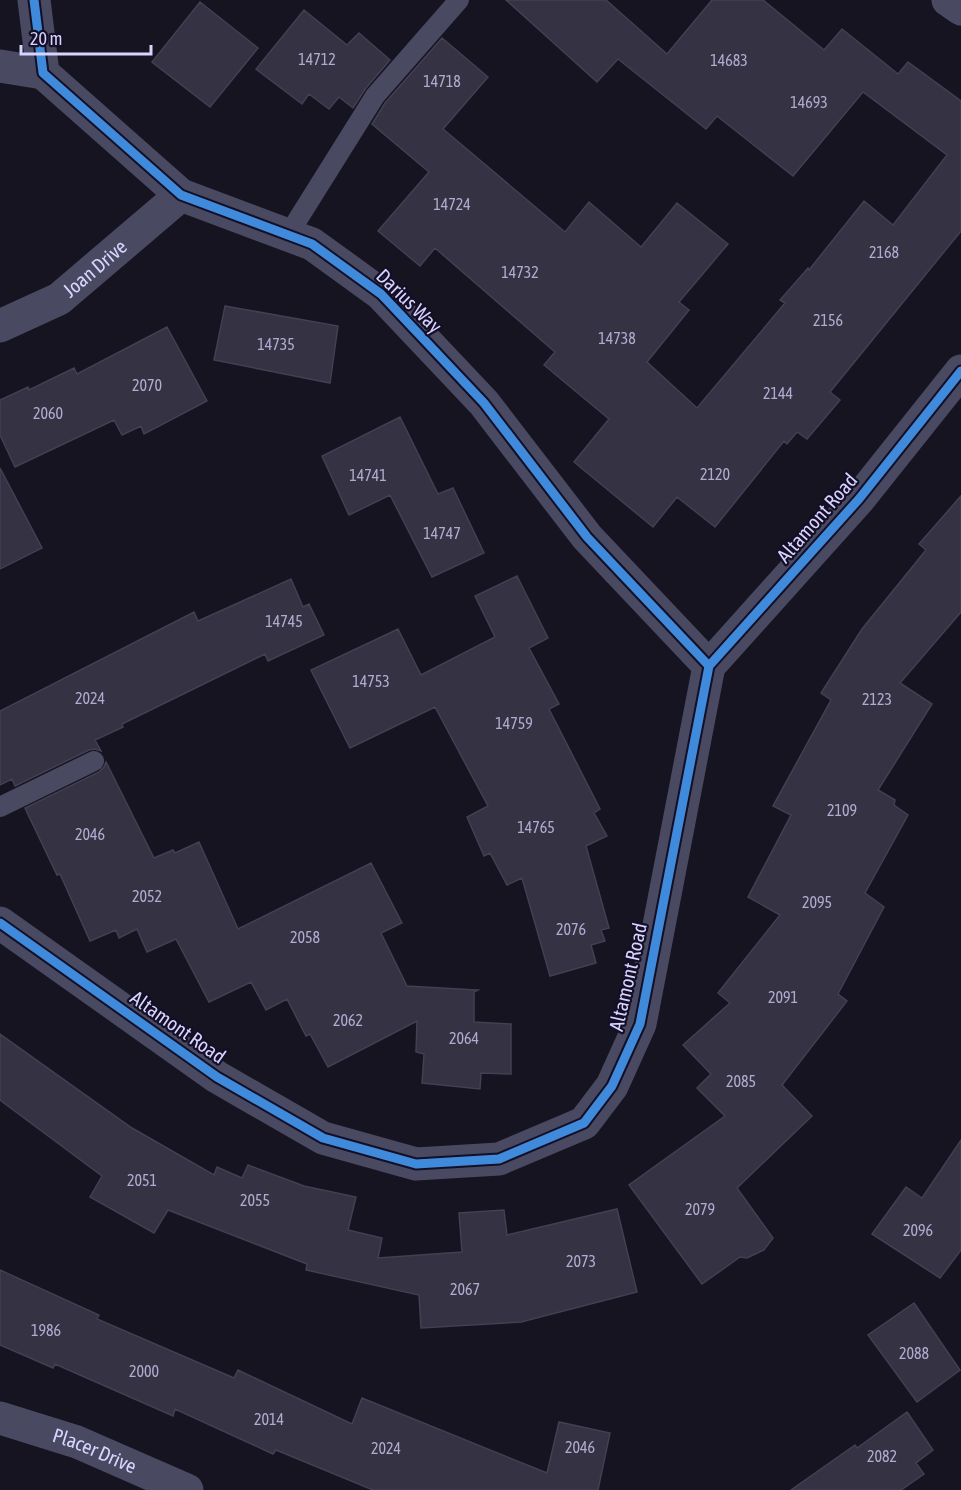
<svg xmlns="http://www.w3.org/2000/svg" width="961" height="1490" font-family="'Asap Condensed',sans-serif">
  <style>
    .building { fill: #343243; stroke: #433f54; stroke-width: 1.5 }
    .lines { fill: none; stroke-linecap: round; stroke-linejoin: round }
    .service { stroke: #4a4962; stroke-width: 20 }
    .minor { stroke: #4a4962; stroke-width: 33 }
    .cycleway-casing { stroke: #130f26; stroke-width: 13 }
    .cycleway { stroke: #408adc; stroke-width: 9 }
    .labels { text-anchor: middle; stroke-width: 4.5; stroke-linejoin: round; paint-order: stroke }
    .number-label { font-size: 16px; fill: #b0acd0 }
    .street-label { font-size: 20px; fill: #d9d4ff; stroke: #130f26 }
  </style>
  <rect width="100%" height="100%" fill="#161421"/>
  <path class="building" d="M 506,0 L 606,0 L 667,54 L 712,0 L 763,0 L 824,50 L 842,29 L 898,74 L 908,62 L 961,101 L 961,231 L 830,392 L 840,400 L 807,439 L 797,432 L 787,444 L 784,441 L 715,527 L 677,497 L 653,527 L 574,462 L 609,419 L 544,365 L 555,352 L 435,248 L 420,266 L 378,231 L 429,172 L 372,124 L 385,103 L 442,38 L 488,77 L 443,129 L 565,232 L 589,202 L 641,247 L 677,203 L 728,244 L 679,302 L 689,310 L 647,362 L 697,408 L 785,303 L 780,300 L 808,268 L 809,270 L 864,201 L 893,225 L 947,155 L 863,92 L 793,176 L 717,116 L 706,129 L 618,59 L 597,82 Z
    M 200,2 L 258,48 L 210,107 L 152,62 Z
    M 304,10 L 347,45 L 359,33 L 390,60 L 366,88 L 353,108 L 339,97 L 329,109 L 309,94 L 302,104 L 256,69 Z
    M 225,306 L 338,326 L 330,383 L 214,360 Z
    M 167,327 L 207,401 L 144,434 L 141,426 L 122,435 L 114,420 L 15,467 L 0,435 L 0,400 L 28,387 L 29,390 L 74,368 L 77,374 Z
    M 400,417 L 438,494 L 453,488 L 484,553 L 432,577 L 390,495 L 349,515 L 322,456 Z
    M 0,468 L 42,548 L 0,569 Z
    M 961,496 L 961,612 L 900,683 L 932,704 L 878,790 L 895,800 L 894,805 L 908,815 L 865,893 L 884,907 L 838,994 L 847,1001 L 782,1085 L 812,1116 L 737,1188 L 773,1238 L 764,1250 L 747,1258 L 740,1257 L 702,1284 L 629,1185 L 725,1116 L 697,1088 L 711,1074 L 683,1045 L 730,1003 L 718,993 L 780,915 L 748,897 L 791,815 L 773,806 L 831,700 L 821,693 L 862,629 L 926,550 L 919,544 Z
    M 517,576 L 548,638 L 529,648 L 559,704 L 549,709 L 600,809 L 594,813 L 607,836 L 586,846 L 609,928 L 601,930 L 605,941 L 591,945 L 596,963 L 550,976 L 522,878 L 507,885 L 490,853 L 484,856 L 467,817 L 488,806 L 435,707 L 350,748 L 311,670 L 398,629 L 421,675 L 495,637 L 475,596 Z
    M 291,579 L 303,607 L 309,604 L 324,635 L 268,661 L 265,654 L 122,724 L 123,727 L 95,740 L 101,751 L 95,749 L 89,750 L 15,786 L 12,779 L 0,785 L 0,711 L 194,612 L 198,621 Z
    M 106,762 L 154,858 L 173,850 L 175,853 L 199,842 L 238,929 L 371,863 L 402,923 L 381,933 L 407,986 L 478,990 L 474,992 L 474,1022 L 511,1024 L 511,1074 L 481,1073 L 480,1089 L 422,1083 L 424,1054 L 416,1052 L 417,1021 L 328,1067 L 310,1034 L 306,1036 L 287,999 L 266,1010 L 251,982 L 209,1002 L 176,939 L 147,952 L 137,929 L 119,938 L 116,930 L 90,941 L 60,874 L 57,875 L 25,808 L 99,772 L 104,767 Z
    M 0,1034 L 132,1128 L 214,1175 L 217,1167 L 242,1178 L 248,1165 L 304,1186 L 356,1197 L 348,1230 L 382,1238 L 378,1258 L 462,1252 L 459,1213 L 504,1210 L 507,1235 L 617,1209 L 637,1292 L 521,1322 L 421,1328 L 419,1295 L 306,1270 L 307,1264 L 168,1210 L 154,1233 L 90,1197 L 102,1176 L 0,1100 Z
    M 961,1140 L 961,1250 L 940,1278 L 872,1234 L 906,1187 L 922,1198 Z
    M 0,1270 L 99,1315 L 97,1319 L 234,1378 L 238,1370 L 352,1424 L 362,1398 L 547,1473 L 559,1422 L 610,1433 L 598,1490 L 373,1490 L 276,1450 L 273,1454 L 175,1409 L 173,1416 L 55,1364 L 53,1368 L 0,1345 Z
    M 914,1303 L 960,1370 L 917,1402 L 868,1335 Z
    M 907,1412 L 933,1450 L 916,1463 L 924,1474 L 901,1490 L 791,1490 L 855,1445 L 857,1448 Z"/>
  <g class="lines">
    <path class="service" d="M 288,235 L 375,96 L 459,0
      M 0,807 L 94,761"/>
    <g class="minor">
      <path d="M 34,0 L 43,73 L 181,195 L 312,244 L 381,294 L 484,403 L 587,537 L 709,666"/>
      <path d="M 948,0 L 961,9"/>
      <path d="M 0,66 L 43,73"/>
      <path id="s1" d="M 0,326 L 59,299 L 181,195"/>
      <path d="M 0,923 L 217,1077 L 323,1138 L 416,1164 L 499,1159 L 584,1123 L 612,1086 L 640,1024 L 709,666 L 859,499 L 961,371"/>
      <path id="s2" d="M 0,1418 L 77,1442 L 187,1490"/>
    </g>
    <defs>
      <path id="cycleway" d="M 34,0 L 43,73 L 181,195 L 312,244 L 381,294 L 484,403 L 587,537 L 709,666
        M 0,923 L 217,1077 L 323,1138 L 416,1164 L 499,1159 L 584,1123 L 612,1086 L 640,1024 L 709,666 L 859,499 L 961,371"/>
    </defs>
    <use href="#cycleway" class="cycleway-casing"/>
    <use href="#cycleway" class="cycleway"/>
  </g>
  <g class="labels">
    <g class="number-label">
      <text x="317" y="65">14712</text>
      <text x="729" y="66">14683</text>
      <text x="442" y="87">14718</text>
      <text x="809" y="108">14693</text>
      <text x="452" y="210">14724</text>
      <text x="884" y="258">2168</text>
      <text x="520" y="278">14732</text>
      <text x="828" y="326">2156</text>
      <text x="617" y="344">14738</text>
      <text x="276" y="350">14735</text>
      <text x="147" y="391">2070</text>
      <text x="778" y="399">2144</text>
      <text x="48" y="419">2060</text>
      <text x="715" y="480">2120</text>
      <text x="368" y="481">14741</text>
      <text x="442" y="539">14747</text>
      <text x="284" y="627">14745</text>
      <text x="371" y="687">14753</text>
      <text x="90" y="704">2024</text>
      <text x="877" y="705">2123</text>
      <text x="514" y="729">14759</text>
      <text x="842" y="816">2109</text>
      <text x="536" y="833">14765</text>
      <text x="90" y="840">2046</text>
      <text x="147" y="902">2052</text>
      <text x="817" y="908">2095</text>
      <text x="571" y="935">2076</text>
      <text x="305" y="943">2058</text>
      <text x="783" y="1003">2091</text>
      <text x="348" y="1026">2062</text>
      <text x="464" y="1044">2064</text>
      <text x="741" y="1087">2085</text>
      <text x="142" y="1186">2051</text>
      <text x="255" y="1206">2055</text>
      <text x="700" y="1215">2079</text>
      <text x="918" y="1236">2096</text>
      <text x="581" y="1267">2073</text>
      <text x="465" y="1295">2067</text>
      <text x="46" y="1336">1986</text>
      <text x="914" y="1359">2088</text>
      <text x="144" y="1377">2000</text>
      <text x="269" y="1425">2014</text>
      <text x="580" y="1453">2046</text>
      <text x="386" y="1454">2024</text>
      <text x="882" y="1462">2082</text>
    </g>
    <g class="street-label">
      <text dy="7" stroke="none"><textPath href="#s1" startOffset="112">Joan Drive</textPath></text>
      <text transform="translate(409 301) rotate(44)" y="7">Darius Way</text>
      <text transform="translate(817 518) rotate(-49)" y="7">Altamont Road</text>
      <text transform="translate(628 977) rotate(-77)" y="7">Altamont Road</text>
      <text transform="translate(178 1027) rotate(35)" y="7">Altamont Road</text>
      <text dy="7" stroke="none"><textPath href="#s2" startOffset="100">Placer Drive</textPath></text>
    </g>
  </g>
  <path d="M21 45v9h130v-9" fill="none" stroke="#d9d4ff" stroke-width="3"/>
  <text x="30" y="45" font-size="18" fill="#d9d4ff" stroke="#130f26" stroke-width="4.5" paint-order="stroke">20 m</text>
</svg>
